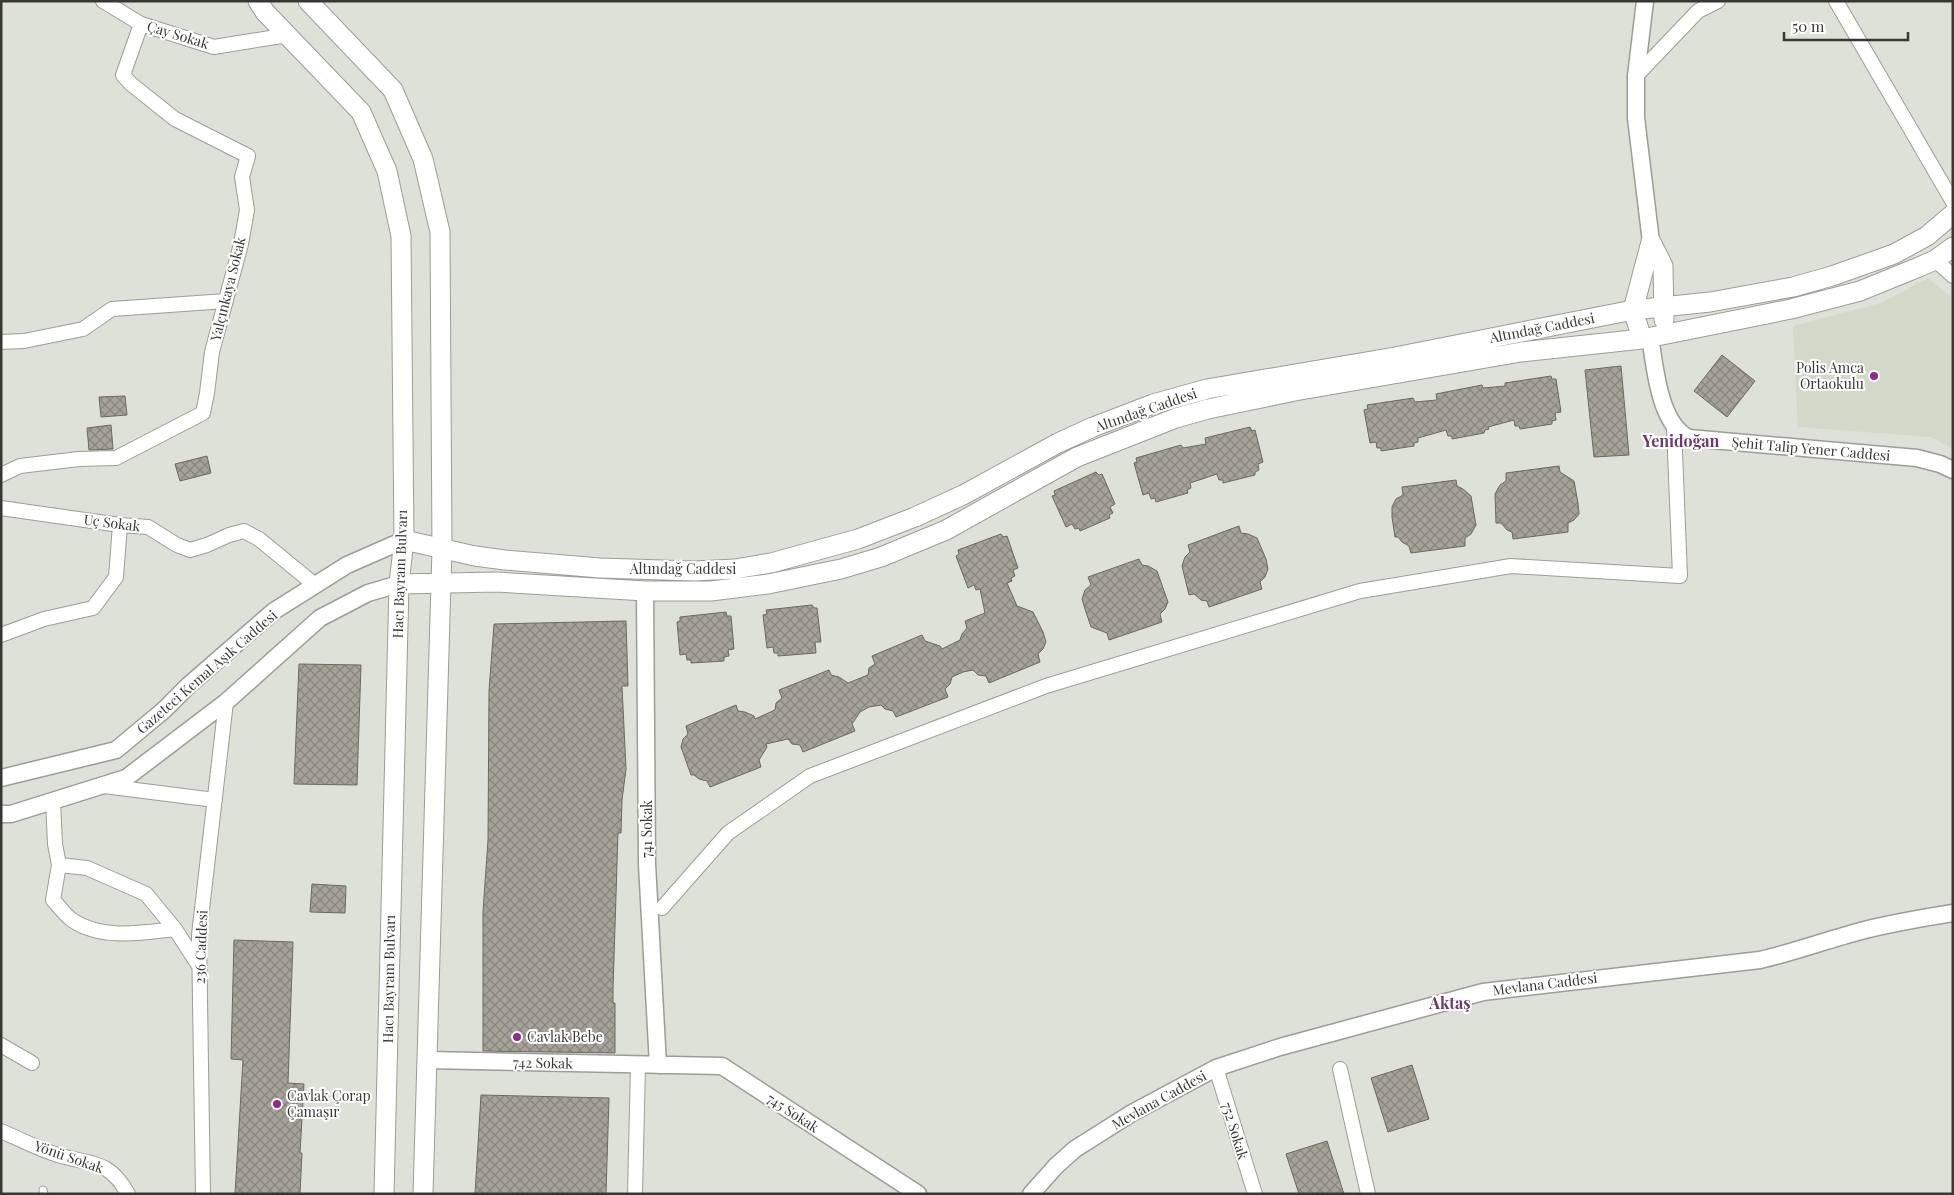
<svg xmlns="http://www.w3.org/2000/svg" width="1954" height="1195" font-family="'Playfair Display',serif">
  <style>
    .built { fill: #d3d9c8 }
    .building { fill: url(#building-cross-hatch); stroke: #6b6960 }
    .lines { fill: none; stroke-linecap: round; stroke-linejoin: round }
    .service-casing { stroke: #9b9e94; stroke-width: 9 }
    .minor-casing { stroke: #9b9e94; stroke-width: 16 }
    .tertiary-casing { stroke: #9b9e94; stroke-width: 19 }
    .secondary-casing { stroke: #9b9e94; stroke-width: 21 }
    .service { stroke: #fff; stroke-width: 7 }
    .minor { stroke: #fff; stroke-width: 14 }
    .tertiary { stroke: #fff; stroke-width: 16 }
    .secondary { stroke: #fff; stroke-width: 19 }
    .poi-dot { fill: #952888; stroke: #fff; stroke-width: 2 }
    .labels { text-anchor: middle; stroke-width: 4; stroke-linejoin: round; paint-order: stroke }
    .street-label { font-size: 14px; fill: #373834; stroke: #fff }
    .poi-label { font-size: 14px; fill: #373834; stroke: #fff; text-anchor: start }
    .quarter-label { font-size: 16px; font-weight: bold; fill: #703967; stroke: #fff }
  </style>
  <defs>
    <pattern id="building-cross-hatch" width="8" height="8" patternUnits="userSpaceOnUse" patternTransform="scale(1.25)"><rect width="8" height="8" fill="#a5a298"/><path d="M0 0l8 8M0 8l8-8" fill="none" stroke="#87857d"/></pattern>
  </defs>
  <rect width="100%" height="100%" fill="#dee1d7"/>
  <path class="built" d="M 1928,278 L 1953,299 L 1953,449 L 1931,437 L 1798,427 L 1793,326 L 1881,303 Z"/>
  <path class="building" d="M 1722,355 L 1755,381 L 1727,417 L 1694,391 Z
    M 1621,366 L 1629,455 L 1594,457 L 1585,370 Z
    M 1551,376 L 1552,379 L 1556,379 L 1561,412 L 1555,413 L 1556,420 L 1552,421 L 1552,424 L 1520,429 L 1519,426 L 1515,426 L 1514,420 L 1488,427 L 1489,429 L 1485,430 L 1484,433 L 1452,439 L 1452,436 L 1448,436 L 1446,430 L 1418,438 L 1418,442 L 1414,443 L 1414,446 L 1381,451 L 1381,448 L 1377,448 L 1376,442 L 1370,443 L 1364,410 L 1368,409 L 1367,405 L 1413,398 L 1415,402 L 1437,400 L 1436,394 L 1482,385 L 1483,388 L 1505,386 L 1505,383 Z
    M 125,396 L 127,415 L 101,417 L 99,397 Z
    M 111,425 L 113,449 L 89,450 L 87,428 Z
    M 1250,427 L 1252,431 L 1255,430 L 1263,462 L 1258,464 L 1259,470 L 1255,472 L 1255,475 L 1223,483 L 1223,480 L 1219,480 L 1217,474 L 1190,483 L 1191,488 L 1187,490 L 1188,493 L 1156,502 L 1155,498 L 1151,499 L 1149,493 L 1143,495 L 1134,463 L 1137,462 L 1136,458 L 1181,445 L 1183,448 L 1206,444 L 1205,438 Z
    M 207,456 L 211,473 L 180,481 L 175,464 Z
    M 1559,466 L 1560,472 L 1574,481 L 1578,503 L 1579,514 L 1574,520 L 1568,523 L 1568,532 L 1513,539 L 1512,532 L 1507,530 L 1501,523 L 1496,523 L 1495,494 L 1500,485 L 1506,481 L 1506,473 Z
    M 1096,472 L 1099,475 L 1102,474 L 1115,504 L 1110,507 L 1113,513 L 1109,515 L 1110,518 L 1080,531 L 1079,528 L 1075,529 L 1072,524 L 1066,527 L 1052,496 L 1055,495 L 1054,491 Z
    M 1456,480 L 1457,486 L 1463,489 L 1471,496 L 1476,525 L 1471,534 L 1465,538 L 1465,546 L 1411,553 L 1409,546 L 1402,542 L 1398,537 L 1395,537 L 1392,517 L 1392,507 L 1396,499 L 1403,495 L 1402,487 Z
    M 1239,526 L 1241,533 L 1248,534 L 1257,538 L 1266,559 L 1268,569 L 1265,577 L 1260,582 L 1262,589 L 1209,607 L 1207,601 L 1201,600 L 1194,594 L 1189,595 L 1182,566 L 1185,557 L 1190,552 L 1188,545 Z
    M 1001,534 L 1003,537 L 1007,536 L 1018,568 L 1013,570 L 1015,576 L 1011,578 L 1012,581 L 1007,583 L 1017,606 L 1033,612 L 1043,632 L 1046,642 L 1043,649 L 1038,654 L 1040,662 L 989,683 L 986,676 L 978,675 L 973,670 L 963,672 L 952,677 L 950,684 L 945,689 L 948,697 L 896,717 L 893,711 L 885,709 L 881,705 L 869,707 L 860,712 L 852,724 L 855,731 L 803,752 L 800,745 L 792,744 L 788,739 L 766,744 L 767,747 L 759,760 L 761,767 L 710,787 L 707,781 L 699,779 L 694,775 L 691,775 L 681,747 L 683,739 L 688,734 L 686,726 L 736,705 L 738,711 L 745,712 L 754,716 L 755,719 L 775,710 L 776,703 L 782,698 L 779,690 L 829,670 L 831,675 L 839,677 L 848,683 L 868,675 L 869,668 L 875,664 L 872,656 L 922,635 L 925,641 L 940,646 L 942,649 L 960,640 L 962,634 L 967,628 L 965,621 L 985,613 L 980,589 L 976,590 L 974,585 L 968,588 L 956,556 L 959,554 L 958,550 Z
    M 1139,559 L 1142,565 L 1148,566 L 1157,571 L 1168,602 L 1165,609 L 1160,614 L 1162,622 L 1109,640 L 1107,633 L 1091,627 L 1085,609 L 1082,599 L 1085,590 L 1091,585 L 1088,577 Z
    M 812,605 L 814,608 L 817,608 L 821,642 L 815,642 L 816,653 L 778,656 L 778,653 L 774,653 L 773,647 L 767,648 L 763,615 L 767,614 L 766,610 Z
    M 726,612 L 727,616 L 731,616 L 734,649 L 728,650 L 729,656 L 724,657 L 724,661 L 691,663 L 691,660 L 687,660 L 686,654 L 680,655 L 677,622 L 680,621 L 680,617 Z
    M 626,621 L 628,686 L 622,686 L 626,769 L 622,800 L 621,833 L 618,833 L 613,989 L 613,1003 L 615,1003 L 615,1053 L 483,1051 L 483,912 L 488,840 L 489,691 L 494,624 Z
    M 299,664 L 361,665 L 357,785 L 294,784 Z
    M 312,884 L 346,886 L 345,913 L 310,912 Z
    M 234,940 L 293,942 L 288,1083 L 304,1084 L 300,1153 L 302,1153 L 300,1194 L 235,1194 L 243,1060 L 231,1059 Z
    M 1412,1065 L 1429,1119 L 1388,1132 L 1371,1078 Z
    M 481,1095 L 609,1098 L 606,1194 L 475,1194 Z
    M 1327,1141 L 1344,1194 L 1299,1194 L 1286,1154 Z"/>
  <g class="lines">
    <defs>
      <path id="service" d="M 43,1190 L 44,1194"/>
      <path id="minor" d="M 103,1 L 141,24 L 214,47 L 288,35
        M 1836,1 L 1953,202
        M 1636,76 L 1698,11 L 1718,1
        M 1935,260 L 1953,276
        M 1,342 L 24,341 L 83,329 L 112,309 L 226,301
        M 1,475 L 20,466 L 79,459 L 116,458 L 203,413 L 207,393 L 212,352 L 241,244 L 247,210 L 242,177 L 248,156 L 175,119 L 131,84 L 123,75 L 141,24
        M 1,508 L 120,525 L 148,527 L 177,545 L 190,550 L 207,545 L 229,535 L 244,531 L 259,539 L 315,585
        M 1,635 L 44,619 L 93,608 L 116,577 L 120,525
        M 104,786 L 215,800
        M 53,801 L 55,844 L 59,865 L 87,868 L 146,894 L 175,929 L 199,966
        M 59,865 L 53,900 C 59,906 65,915 72,920 C 101,940 141,933 175,929
        M 662,908 L 728,833 L 810,776 L 1046,686 L 1360,591 L 1511,566 L 1680,576 L 1674,427
        M 1,1045 L 32,1063
        M 1216,1068 L 1255,1194
        M 1340,1069 L 1368,1194
        M 1,1131 C 20,1139 38,1149 58,1155 C 91,1165 109,1159 128,1194
        M 203,1194 L 199,935 L 226,702
        M 635,1194 L 638,1065"/>
      <path id="tertiary" d="M 1645,1 L 1636,76 L 1636,118 L 1651,242
        M 1650,337 C 1655,367 1659,424 1689,438 L 1917,458 L 1940,464 L 1953,470
        M 645,591 L 647,864 L 658,1065
        M 1,778 L 116,750 L 164,710 L 189,685 L 274,611 L 347,565 L 404,540
        M 1,814 L 11,814 L 126,778 L 226,702 L 320,618 L 368,593 L 399,584
        M 427,1060 L 722,1066 L 918,1194
        M 1031,1194 L 1056,1166 L 1075,1149 L 1132,1113 L 1216,1068 L 1280,1047 L 1483,992 L 1760,960 C 1794,952 1827,940 1861,931 C 1891,923 1922,918 1953,913"/>
      <path id="secondary" d="M 258,1 L 265,12 L 361,112 L 387,171 L 401,236 L 404,540 L 399,584 L 384,1194
        M 308,1 L 393,90 L 423,159 L 440,232 L 442,549 L 423,1194
        M 1651,242 L 1663,266 L 1664,320
        M 1642,339 L 1633,310 L 1651,242
        M 404,540 L 475,556 L 505,560 L 600,568 L 694,571 L 735,569 L 771,563 L 858,539 L 915,517 L 963,495 L 1058,443 L 1093,427 L 1153,404 L 1207,389 L 1395,357 L 1633,310 L 1710,302 L 1793,287 L 1832,276 L 1894,254 L 1927,236 L 1953,214
        M 399,584 L 497,582 L 645,591 L 711,591 L 768,584 L 841,569 L 881,557 L 946,530 L 1077,457 L 1176,418 L 1208,409 L 1295,391 L 1521,352 L 1642,339 L 1791,309 L 1860,291 L 1919,267 L 1935,260 L 1953,247"/>
    </defs>
    <use href="#service" class="service-casing"/>
    <use href="#minor" class="minor-casing"/>
    <use href="#tertiary" class="tertiary-casing"/>
    <use href="#secondary" class="secondary-casing"/>
    <use href="#service" class="service"/>
    <use href="#minor" class="minor"/>
    <use href="#tertiary" class="tertiary"/>
    <use href="#secondary" class="secondary"/>
  </g>
  <g class="poi-dot">
    <circle cx="1874" cy="376" r="5"/>
    <circle cx="517" cy="1037" r="5"/>
    <circle cx="277" cy="1104" r="5"/>
  </g>
  <g class="labels">
    <g class="street-label">
      <text transform="translate(178 35) rotate(17)" y="5">Çay Sokak</text>
      <text transform="translate(228 289) rotate(-76)" y="5">Yalçınkaya Sokak</text>
      <text transform="translate(1542 328) rotate(-11)" y="5">Altındağ Caddesi</text>
      <text transform="translate(1146 410) rotate(-19)" y="5">Altındağ Caddesi</text>
      <text transform="translate(1811 449) rotate(5)" y="5">Şehit Talip Yener Caddesi</text>
      <text transform="translate(112 523) rotate(7)" y="5">Uç Sokak</text>
      <text x="683" y="574">Altındağ Caddesi</text>
      <text transform="translate(400 574) rotate(-88)" y="5">Hacı Bayram Bulvarı</text>
      <text transform="translate(207 672) rotate(-41)" y="5">Gazeteci Kemal Aşık Caddesi</text>
      <text transform="translate(647 829) rotate(-90)" y="5">741 Sokak</text>
      <text transform="translate(201 947) rotate(-88)" y="5">236 Caddesi</text>
      <text transform="translate(389 979) rotate(-89)" y="5">Hacı Bayram Bulvarı</text>
      <text transform="translate(1545 984) rotate(-7)" y="5">Mevlana Caddesi</text>
      <text transform="translate(543 1063) rotate(1)" y="5">742 Sokak</text>
      <text transform="translate(1159 1100) rotate(-29)" y="5">Mevlana Caddesi</text>
      <text transform="translate(793 1113) rotate(33)" y="5">745 Sokak</text>
      <text transform="translate(1235 1131) rotate(73)" y="5">752 Sokak</text>
      <text transform="translate(69 1157) rotate(19)" y="5">Yönü Sokak</text>
    </g>
    <g class="poi-label">
      <text x="1864" y="373" text-anchor="end">Polis Amca<tspan x="1864" dy="16">Ortaokulu</tspan></text>
      <text x="527" y="1042">Cavlak Bebe</text>
      <text x="287" y="1101">Cavlak Çorap<tspan x="287" dy="16">Çamaşır</tspan></text>
    </g>
    <g class="quarter-label">
      <text x="1681" y="447">Yenidoğan</text>
      <text x="1450" y="1009">Aktaş</text>
    </g>
  </g>
  <rect width="1954" height="1195" fill="none" stroke="#373834" stroke-width="5"/>
  <path d="M1784 32v8h124v-8" fill="none" stroke="#373834" stroke-width="2.5"/>
  <text x="1792" y="32" font-size="15" fill="#373834" stroke="#ffffff" stroke-width="4" paint-order="stroke">50 m</text>
</svg>
